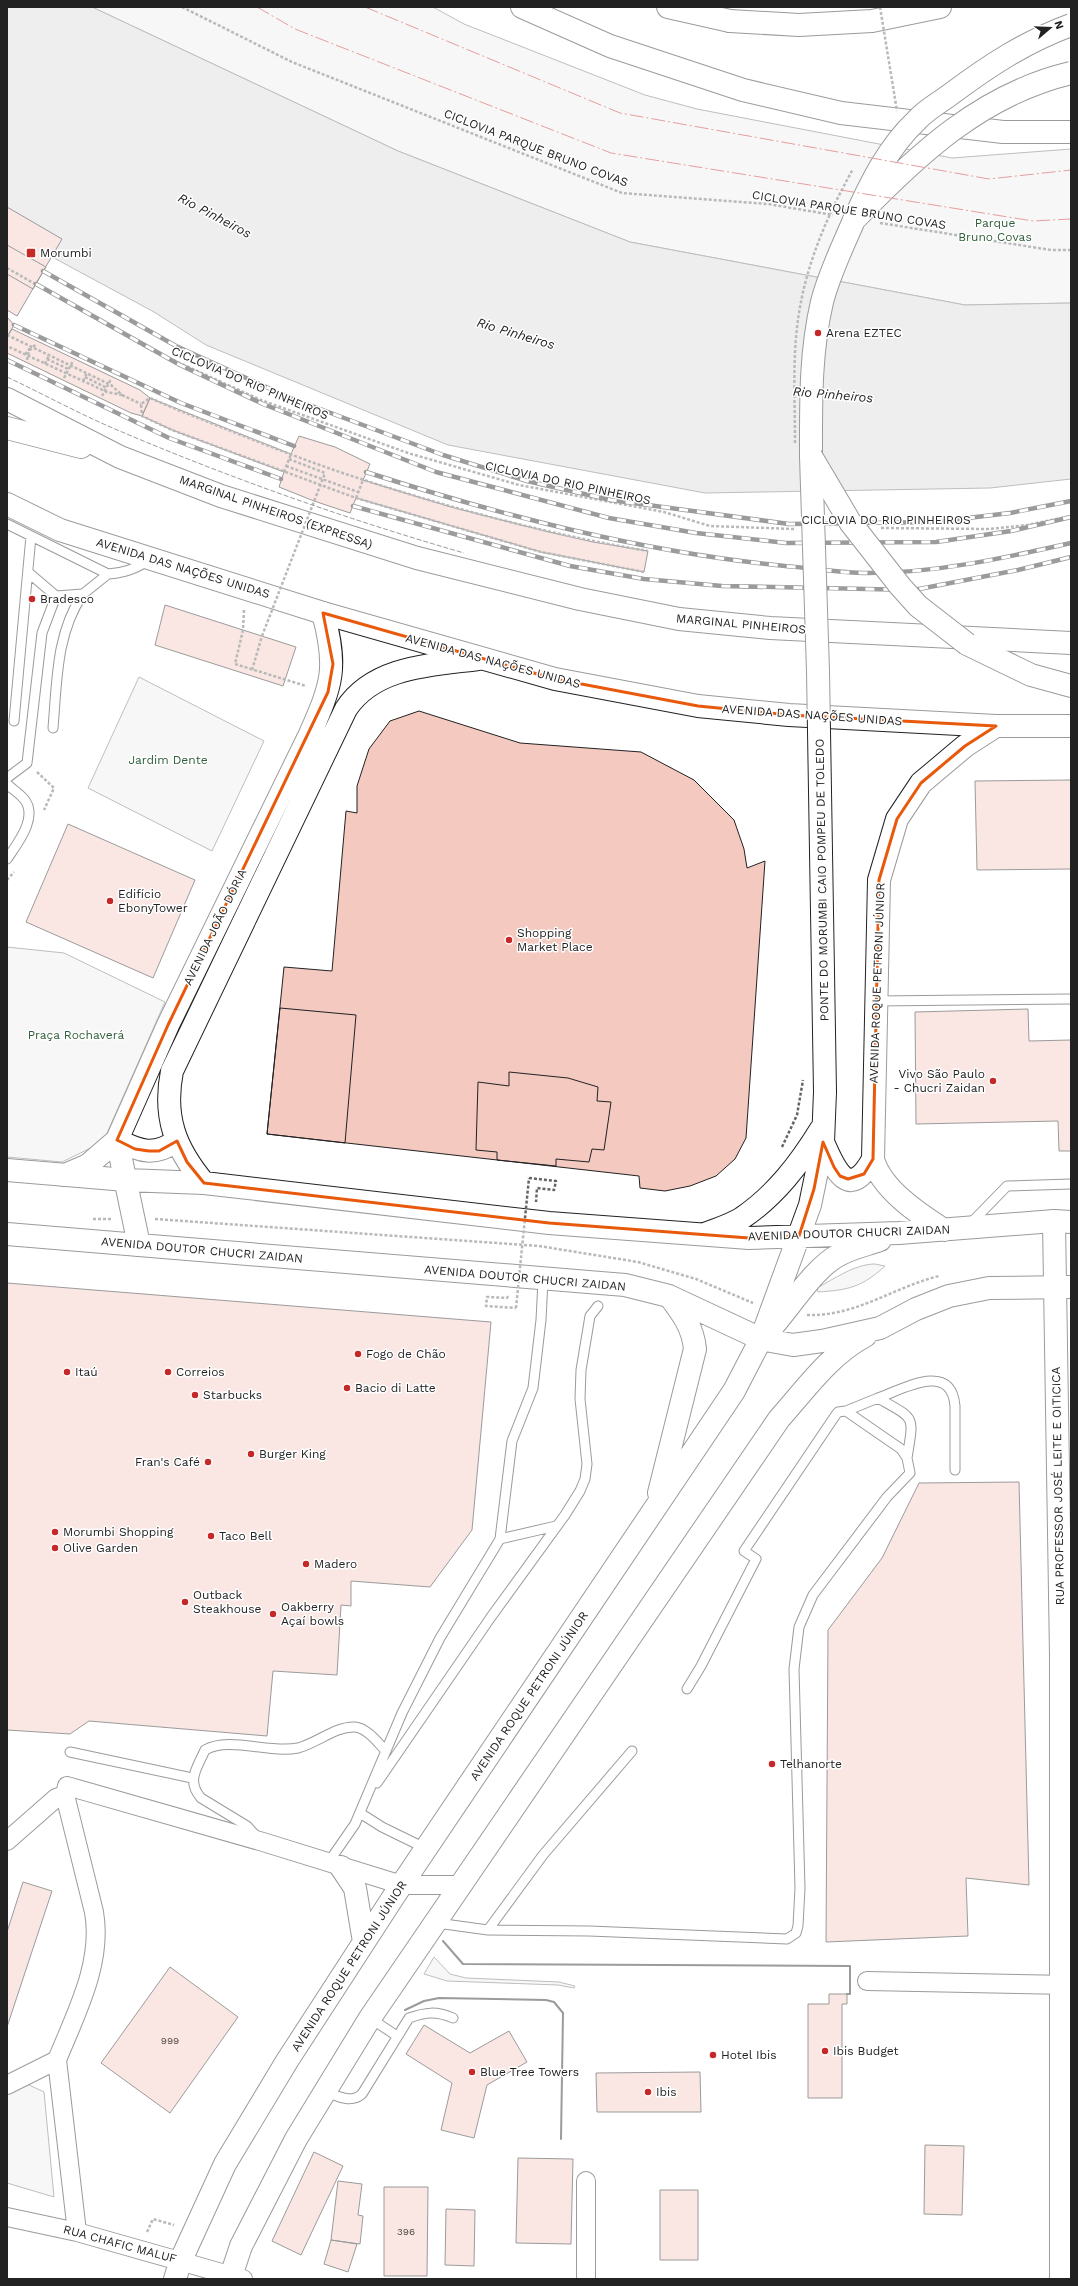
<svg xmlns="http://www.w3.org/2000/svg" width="1078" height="2286" font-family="'Work Sans',sans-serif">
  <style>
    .green { fill: #eee; stroke: #6f6f6f }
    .water { fill: #d9d9d9; stroke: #6f6f6f }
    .building { fill: #f3c9c0; stroke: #222 }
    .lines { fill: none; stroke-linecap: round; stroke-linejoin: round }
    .service-casing { stroke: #222; stroke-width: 11 }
    .minor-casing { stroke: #222; stroke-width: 20 }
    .tertiary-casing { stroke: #222; stroke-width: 24 }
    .secondary-casing { stroke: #222; stroke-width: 24 }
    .primary-casing { stroke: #222; stroke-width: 24 }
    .trunk-casing { stroke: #222; stroke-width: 24 }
    .motorway-casing { stroke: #222; stroke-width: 24 }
    .path { stroke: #646464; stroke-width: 2.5; stroke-dasharray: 3 2; stroke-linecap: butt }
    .service { stroke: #fff; stroke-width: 9 }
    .minor { stroke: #fff; stroke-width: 18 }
    .tertiary { stroke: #fff; stroke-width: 22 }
    .secondary { stroke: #fff; stroke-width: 22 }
    .primary { stroke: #fff; stroke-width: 22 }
    .trunk { stroke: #fff; stroke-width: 22 }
    .motorway { stroke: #fff; stroke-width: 22 }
    .rail-casing { stroke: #222; stroke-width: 4.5 }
    .rail { stroke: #fff; stroke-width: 3; stroke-dasharray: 9; stroke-linecap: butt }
    .primary-bridge-casing { stroke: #222; stroke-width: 24; stroke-linecap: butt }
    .trunk-bridge-casing { stroke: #222; stroke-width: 24; stroke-linecap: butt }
    .path-bridge { stroke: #646464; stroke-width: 2.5; stroke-dasharray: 3 2; stroke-linecap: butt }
    .primary-bridge { stroke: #fff; stroke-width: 22 }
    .trunk-bridge { stroke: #fff; stroke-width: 22 }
    .fence { stroke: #222; stroke-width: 1; stroke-dasharray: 5 2; stroke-linecap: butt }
    .wall { stroke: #222; stroke-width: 2 }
    .power { stroke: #c62828; stroke-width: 1; stroke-dasharray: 14 3 2 3; stroke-linecap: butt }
    .marked { fill: none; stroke: #e8590c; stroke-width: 3; stroke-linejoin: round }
    .poi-dot { fill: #c62828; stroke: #fff; stroke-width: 1.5 }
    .labels { text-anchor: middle; stroke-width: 3; stroke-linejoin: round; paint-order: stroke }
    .number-label { font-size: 10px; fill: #564c4a }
    .street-label { font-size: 12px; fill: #222; stroke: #fff }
    .park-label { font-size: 12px; fill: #2f5e38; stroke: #fff }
    .poi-label { font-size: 12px; fill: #222; stroke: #fff; text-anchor: start }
    .water-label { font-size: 13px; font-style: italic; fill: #222; stroke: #fff }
  </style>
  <rect width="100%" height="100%" fill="#fff"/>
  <path class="green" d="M 92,7 L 433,7 L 464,24 L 645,95 L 697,109 L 952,158 L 1071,149 L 1071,303 L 965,305 L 630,242 L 398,151 Z
    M 139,677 L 264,741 L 212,851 L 88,788 Z
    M 7,947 L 64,953 L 165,1002 L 103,1142 L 62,1162 L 7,1157 Z
    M 875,1264 L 885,1266 C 862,1287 849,1290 818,1292 L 817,1288 C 834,1279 855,1264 875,1264 Z
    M 434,1957 L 450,1974 L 466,1978 L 559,1982 L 575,1986 L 574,1988 L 558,1985 L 447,1981 L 424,1974 Z
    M 27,2084 L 44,2092 L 54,2197 L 7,2183 L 7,2095 Z"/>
  <path class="water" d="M 7,7 L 92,7 L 398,151 L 630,242 L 965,305 L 1071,303 L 1071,479 L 990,488 L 705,493 L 448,445 L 206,345 L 154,312 L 54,258 L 7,222 Z"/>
  <path class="building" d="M 7,207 L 62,239 L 17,316 L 7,310 Z
    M 7,245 L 46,267 L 33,289 L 7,274 Z
    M 7,317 L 14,325 L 7,337 Z
    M 12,329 L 140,390 L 150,398 L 142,416 L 131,413 L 7,353 L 7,337 Z
    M 150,398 L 291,454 L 299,436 L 335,447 L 370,464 L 363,480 L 451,507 L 549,532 L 593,542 L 648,551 L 644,572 L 541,552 L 356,498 L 350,513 L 314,501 L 279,487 L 284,472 L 172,430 L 142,416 Z
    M 165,605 L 296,647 L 283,686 L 155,645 Z
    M 419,711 L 520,743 L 641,752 L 694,780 L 734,820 L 744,849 L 747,868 L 765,861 L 746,1138 L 735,1159 L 716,1176 L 690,1186 L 665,1191 L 640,1188 L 639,1176 L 267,1134 L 284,967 L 332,971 L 346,811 L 357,813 L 357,786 L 369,749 L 390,721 Z
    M 1071,780 L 1071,869 L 977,870 L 975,781 Z
    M 68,824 L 195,880 L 153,978 L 26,922 Z
    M 280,1008 L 356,1015 L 345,1143 L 267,1134 Z
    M 1028,1009 L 1029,1041 L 1071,1040 L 1071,1151 L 1059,1151 L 1058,1121 L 916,1124 L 915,1012 Z
    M 509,1072 L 568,1078 L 598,1087 L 597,1101 L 611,1102 L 604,1150 L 592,1149 L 589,1162 L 556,1159 L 556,1166 L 497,1160 L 497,1152 L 476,1150 L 478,1082 L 509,1086 Z
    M 7,1283 L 491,1322 L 472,1530 L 430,1587 L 351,1581 L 351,1606 L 341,1605 L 337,1675 L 273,1671 L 267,1736 L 89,1721 L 70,1734 L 7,1730 Z
    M 1019,1482 L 1029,1885 L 966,1878 L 968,1936 L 826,1942 L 828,1630 L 882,1558 L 919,1483 Z
    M 23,1882 L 52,1891 L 7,2027 L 7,1932 Z
    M 170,1967 L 238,2017 L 170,2113 L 101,2063 Z
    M 829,1994 L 847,1994 L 847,2004 L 842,2004 L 842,2098 L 808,2098 L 808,2004 L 829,2004 Z
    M 424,2025 L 470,2053 L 509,2031 L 527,2062 L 487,2085 L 474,2138 L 441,2130 L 452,2083 L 406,2054 Z
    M 700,2072 L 701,2112 L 597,2112 L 596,2073 Z
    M 925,2145 L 964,2146 L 962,2215 L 924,2214 Z
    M 314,2152 L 343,2166 L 301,2255 L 272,2241 Z
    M 518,2158 L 573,2159 L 571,2244 L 516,2243 Z
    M 338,2181 L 362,2184 L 358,2215 L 363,2216 L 360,2244 L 331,2240 Z
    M 384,2187 L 428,2187 L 427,2276 L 384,2276 Z
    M 660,2190 L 698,2190 L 698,2260 L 660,2260 Z
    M 446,2209 L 475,2210 L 474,2266 L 445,2265 Z
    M 331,2240 L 357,2244 L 348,2272 L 324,2264 Z"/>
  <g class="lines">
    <defs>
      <path id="service" d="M 7,524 L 108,574 C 124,573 135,569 149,560
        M 29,573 L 56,596 L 83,594 L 108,574
        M 14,721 L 31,536
        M 53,728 C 57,682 56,633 83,594
        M 7,778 L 27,763 L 42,633 L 56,596
        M 7,784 C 12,789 19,793 24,799 C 39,817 17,844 7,859
        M 876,1001 L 1071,999
        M 970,1224 L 1007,1186 L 1071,1184
        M 878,1398 C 903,1389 951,1361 955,1406 L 955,1470
        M 846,1411 L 878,1398 C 916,1420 914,1414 907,1458
        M 500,1539 L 556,1526
        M 70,1752 L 192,1778
        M 377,1783 L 491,1617 L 565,1515 L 580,1491 L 585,1479 L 587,1464 L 580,1399 L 581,1370 L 590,1316 L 598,1306
        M 360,1813 L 382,1827 L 427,1849
        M 257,1837 L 247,1826 L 201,1798 C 186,1781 197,1768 205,1750 C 229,1736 270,1754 298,1748 C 317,1743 336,1726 355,1727 C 367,1728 378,1743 386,1751
        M 328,1863 L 355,1824 L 402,1713 L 440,1638 L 500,1539 L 512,1441 L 533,1388 L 541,1320 L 543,1280
        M 437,1923 L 488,1930 L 589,1931 L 787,1939 L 796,1933 L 798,1926 L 800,1888 L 794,1669 L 799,1627 L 813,1595 L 887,1497 L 910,1473 L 907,1458 L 901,1449 L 846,1411 L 838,1412 L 835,1416 L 744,1551 L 756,1559 L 701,1666 L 687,1689
        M 488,1930 L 543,1855 L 632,1751
        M 370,2018 L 397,2036
        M 325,2092 C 338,2096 351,2104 362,2094 L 409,2018 C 426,2012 436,2011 453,2018"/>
      <path id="minor" d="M 7,1841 L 56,1798 L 65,1795
        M 867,1981 L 1071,1985
        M 57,2060 L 77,2232
        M 7,2085 L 57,2060 C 76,2013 103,1963 94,1912 L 65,1795 L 67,1786 L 263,1842 L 402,1885 L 463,1885
        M 586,2181 L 586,2279
        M 7,2217 L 77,2232 L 243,2279"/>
      <path id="tertiary" d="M 1054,1221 L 1061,1656 L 1061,2279"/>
      <path id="secondary" d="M 7,1170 L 126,1180
        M 7,1234 L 139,1245"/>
      <path id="primary" d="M 811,456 C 811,404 810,353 822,302 C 829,274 843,246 854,220
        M 323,613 C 338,668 332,684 310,734 L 168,1025 L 117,1140 L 139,1245 L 625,1285 L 669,1296 L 761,1339 L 793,1345 L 822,1341 L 880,1328 L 916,1309 L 949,1296 L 989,1288 L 1071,1287
        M 823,1142 C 835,1170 849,1202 873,1159
        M 65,1175 L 88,1165 L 117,1140 C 141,1152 154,1156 177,1141
        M 126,1180 L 204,1183 L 549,1223 L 749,1238 L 899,1233 L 1054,1221 L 1071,1222
        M 204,1183 C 175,1148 163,1117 172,1071 L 346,709 C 374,666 432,665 478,659
        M 944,1230 C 919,1214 881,1189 873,1159 L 879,880 L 897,819 L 921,783 L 965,746 L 996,726
        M 705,1234 C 717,1229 731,1225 742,1218 C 776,1195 800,1163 821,1129
        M 766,1334 C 787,1312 814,1267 839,1255 C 851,1248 866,1245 880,1240
        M 659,1493 L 695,1349 C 693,1328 683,1314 670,1297
        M 341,1867 L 355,1888 L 364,1942
        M 175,2279 L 181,2260 L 225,2164 L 287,2061 L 394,1896 L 734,1391 L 761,1339 L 810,1205 L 823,1142 L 825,1092
        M 230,2279 L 241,2246 L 296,2139 L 370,2018 L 779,1419 C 805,1390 829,1355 865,1336"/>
      <path id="trunk" d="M 730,21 L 799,25 L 872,21 L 940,7
        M 7,504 L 60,530 L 323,613 L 555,679 L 698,706 L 789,715 L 996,726 L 1071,726
        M 967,644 L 1031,675 L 1071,686"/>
      <path id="motorway" d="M 522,7 L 610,46 L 743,90 L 841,113 L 1003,132 L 1071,132
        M 668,7 L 730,21
        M 7,399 L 120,457 L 221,496 L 417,558 L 580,599 L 679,619 L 770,628 L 1071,643
        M 7,428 L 81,447"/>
    </defs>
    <use href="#service" class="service-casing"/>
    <use href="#minor" class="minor-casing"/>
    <use href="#tertiary" class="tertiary-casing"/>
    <use href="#secondary" class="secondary-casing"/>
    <use href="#primary" class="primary-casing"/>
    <use href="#trunk" class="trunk-casing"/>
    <use href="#motorway" class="motorway-casing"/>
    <path class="path" d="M 182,7 L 292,62 L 622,193 L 768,204 L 833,215
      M 880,223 L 1051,250 L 1071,250
      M 7,268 L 149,349 L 261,400 L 408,453 L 519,485 L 664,512 L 710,526 L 794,529
      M 47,359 L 68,369
      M 27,360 L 29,351 L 36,344
      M 45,364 L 49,355
      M 85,377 L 107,388
      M 64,378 L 73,361
      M 83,381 L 87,373
      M 122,395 L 141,404
      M 102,396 L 111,379
      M 289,459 L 325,473
      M 286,466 L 358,492
      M 284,472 L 291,454
      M 356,498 L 363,480
      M 881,528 L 989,529 L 1027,525 L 1071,516
      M 644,572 L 541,552 L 356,498 L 172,430 L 142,416 L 141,404 L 150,398 L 178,410 C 239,434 301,460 364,480 C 457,510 552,535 648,551
      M 244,610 L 243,630 L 235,664 L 306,686
      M 252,670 L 262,636
      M 37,772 L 54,788 L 44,810
      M 7,880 L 14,872
      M 782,1147 L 797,1115 L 803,1080
      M 529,1178 L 556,1181 L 554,1190 L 537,1188 L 536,1202
      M 93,1219 L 112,1219
      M 155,1219 L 539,1246 L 638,1262 L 696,1279 L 753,1303
      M 508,1296 L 507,1298 L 487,1297 L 486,1306 L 516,1308
      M 807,1315 C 855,1317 894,1287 939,1276
      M 147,2232 L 153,2219 L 174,2225"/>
    <use href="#service" class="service"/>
    <use href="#minor" class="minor"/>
    <use href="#tertiary" class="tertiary"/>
    <use href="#secondary" class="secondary"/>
    <use href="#primary" class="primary"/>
    <use href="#trunk" class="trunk"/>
    <use href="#motorway" class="motorway"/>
    <defs>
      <path id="rail" d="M 43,271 L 176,346 L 288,397 L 443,455 L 527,481 L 611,500 L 789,524 L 934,522 L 1010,513 L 1071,501
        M 36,284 L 180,365 L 263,404 L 436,472 L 609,518 L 696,533 L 786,543 L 936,542 L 1011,531 L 1071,517
        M 14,325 L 181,403 L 294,446
        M 7,360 L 169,438 L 281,479
        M 366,472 C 503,516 642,552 785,566 C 812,568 841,573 868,573 C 937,573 1004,558 1071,543
        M 353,506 L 570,566 L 644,579 L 722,586 L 914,590 L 1018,570 L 1071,557"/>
    </defs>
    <use href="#rail" class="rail-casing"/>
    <use href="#rail" class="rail"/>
    <defs>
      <path id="primary-bridge" d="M 856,218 C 918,154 982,94 1071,73
        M 811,456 L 818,671 L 825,1092"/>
      <path id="trunk-bridge" d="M 854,220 C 870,184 888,147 917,120 C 926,110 939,103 951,94 C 990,65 1025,42 1071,25
        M 811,456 L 850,522 L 900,586 L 918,606 L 967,644"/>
    </defs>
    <use href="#primary-bridge" class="primary-bridge-casing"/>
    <use href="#trunk-bridge" class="trunk-bridge-casing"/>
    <path class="path-bridge" d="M 880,7 L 897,111
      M 7,335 L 111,385 L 122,395 L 107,392 L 7,346
      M 25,354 L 29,351 L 29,346
      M 795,443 C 795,400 792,356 799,313 C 807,262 828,214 853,169
      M 262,636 L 325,473
      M 516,1308 L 529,1178"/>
    <use href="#primary-bridge" class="primary-bridge"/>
    <use href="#trunk-bridge" class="trunk-bridge"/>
    <path class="fence" d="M 7,377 C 41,393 74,411 108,426 C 224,476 343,518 464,553"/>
    <path class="wall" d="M 443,1941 L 463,1964 L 850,1966 L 850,1994 L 847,1994
      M 405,2010 L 424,2001 L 439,1998 L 546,2000 L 554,2002 L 563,2013 L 561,2139"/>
    <path class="power" d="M 257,7 L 295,29 L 611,153 L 1033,221 L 1071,219
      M 365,7 L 620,113 L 989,179 L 1071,170"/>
  </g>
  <path d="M0 0H1078V2286H0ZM 323,613 L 555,679 L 698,706 L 789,715 L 996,726 L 965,746 L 921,783 L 897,819 L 879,880 L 873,1159 L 864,1174 L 848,1179 L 840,1176 L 834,1167 L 823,1142 L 814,1189 L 799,1236 L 749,1238 L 549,1223 L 204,1183 L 187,1162 L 177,1141 L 159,1151 L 149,1151 L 135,1149 L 117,1140 L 168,1025 L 328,692 L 333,664 Z" fill="#fff" fill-opacity=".55" fill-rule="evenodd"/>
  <path class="marked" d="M 323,613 L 555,679 L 698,706 L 789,715 L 996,726 L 965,746 L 921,783 L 897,819 L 879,880 L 873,1159 L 864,1174 L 848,1179 L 840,1176 L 834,1167 L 823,1142 L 814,1189 L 799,1236 L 749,1238 L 549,1223 L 204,1183 L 187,1162 L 177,1141 L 159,1151 L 149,1151 L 135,1149 L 117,1140 L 168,1025 L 328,692 L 333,664 Z"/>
  <g class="poi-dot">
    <rect x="26" y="248" width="10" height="10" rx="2"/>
    <circle cx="818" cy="333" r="4"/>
    <circle cx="32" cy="599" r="4"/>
    <circle cx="110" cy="901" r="4"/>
    <circle cx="509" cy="940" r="4"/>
    <circle cx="993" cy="1081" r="4"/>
    <circle cx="358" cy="1354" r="4"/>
    <circle cx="67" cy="1372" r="4"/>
    <circle cx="168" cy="1372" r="4"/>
    <circle cx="347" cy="1388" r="4"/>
    <circle cx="195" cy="1395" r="4"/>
    <circle cx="251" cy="1454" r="4"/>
    <circle cx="208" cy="1462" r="4"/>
    <circle cx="55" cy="1532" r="4"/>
    <circle cx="211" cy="1536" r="4"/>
    <circle cx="55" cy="1548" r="4"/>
    <circle cx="306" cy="1564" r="4"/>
    <circle cx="185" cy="1602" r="4"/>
    <circle cx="273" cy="1614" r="4"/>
    <circle cx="772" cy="1764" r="4"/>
    <circle cx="825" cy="2051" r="4"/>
    <circle cx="713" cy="2055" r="4"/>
    <circle cx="472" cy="2072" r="4"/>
    <circle cx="648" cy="2092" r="4"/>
  </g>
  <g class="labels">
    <g class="number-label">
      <text x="170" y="2044">999</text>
      <text x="406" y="2235">396</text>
    </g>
    <g class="street-label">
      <text transform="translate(536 148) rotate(21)" y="4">CICLOVIA PARQUE BRUNO COVAS</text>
      <text transform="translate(849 210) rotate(9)" y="4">CICLOVIA PARQUE BRUNO COVAS</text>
      <text transform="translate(250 383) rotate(23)" y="4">CICLOVIA DO RIO PINHEIROS</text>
      <text transform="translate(568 483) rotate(12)" y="4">CICLOVIA DO RIO PINHEIROS</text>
      <text transform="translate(276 512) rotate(19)" y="4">MARGINAL PINHEIROS (EXPRESSA)</text>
      <text x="886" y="524">CICLOVIA DO RIO PINHEIROS</text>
      <text transform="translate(183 568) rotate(17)" y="4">AVENIDA DAS NAÇÕES UNIDAS</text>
      <text transform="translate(741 624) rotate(5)" y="4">MARGINAL PINHEIROS</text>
      <text transform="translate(493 661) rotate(15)" y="4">AVENIDA DAS NAÇÕES UNIDAS</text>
      <text transform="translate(812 715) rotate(4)" y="4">AVENIDA DAS NAÇÕES UNIDAS</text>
      <text transform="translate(822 880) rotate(-91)" y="4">PONTE DO MORUMBI CAIO POMPEU DE TOLEDO</text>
      <text transform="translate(215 927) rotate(-64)" y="4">AVENIDA JOÃO DÓRIA</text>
      <text transform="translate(877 983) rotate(-88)" y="4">AVENIDA ROQUE PETRONI JÚNIOR</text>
      <text transform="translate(849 1233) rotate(-2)" y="4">AVENIDA DOUTOR CHUCRI ZAIDAN</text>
      <text transform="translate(202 1250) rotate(5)" y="4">AVENIDA DOUTOR CHUCRI ZAIDAN</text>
      <text transform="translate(525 1278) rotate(5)" y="4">AVENIDA DOUTOR CHUCRI ZAIDAN</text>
      <text transform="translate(1058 1486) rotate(-91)" y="4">RUA PROFESSOR JOSÉ LEITE E OITICICA</text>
      <text transform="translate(529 1696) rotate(-56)" y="4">AVENIDA ROQUE PETRONI JÚNIOR</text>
      <text transform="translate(349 1966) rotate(-57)" y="4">AVENIDA ROQUE PETRONI JÚNIOR</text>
      <text transform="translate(120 2244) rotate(15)" y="4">RUA CHAFIC MALUF</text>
    </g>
    <g class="park-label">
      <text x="995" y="227">Parque<tspan x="995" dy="14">Bruno Covas</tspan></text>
      <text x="168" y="764">Jardim Dente</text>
      <text x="76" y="1039">Praça Rochaverá</text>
    </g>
    <g class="poi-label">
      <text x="40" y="257">Morumbi</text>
      <text x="826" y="337">Arena EZTEC</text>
      <text x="40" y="603">Bradesco</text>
      <text x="118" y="898">Edifício<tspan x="118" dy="14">EbonyTower</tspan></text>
      <text x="517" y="937">Shopping<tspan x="517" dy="14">Market Place</tspan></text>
      <text x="985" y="1078" text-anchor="end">Vivo São Paulo<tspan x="985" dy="14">- Chucri Zaidan</tspan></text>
      <text x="366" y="1358">Fogo de Chão</text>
      <text x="75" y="1376">Itaú</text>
      <text x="176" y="1376">Correios</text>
      <text x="355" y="1392">Bacio di Latte</text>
      <text x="203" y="1399">Starbucks</text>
      <text x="259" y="1458">Burger King</text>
      <text x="200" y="1466" text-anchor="end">Fran's Café</text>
      <text x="63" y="1536">Morumbi Shopping</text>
      <text x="219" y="1540">Taco Bell</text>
      <text x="63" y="1552">Olive Garden</text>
      <text x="314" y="1568">Madero</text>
      <text x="193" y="1599">Outback<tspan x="193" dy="14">Steakhouse</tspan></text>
      <text x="281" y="1611">Oakberry<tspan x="281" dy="14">Açaí bowls</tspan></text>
      <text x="780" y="1768">Telhanorte</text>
      <text x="833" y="2055">Ibis Budget</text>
      <text x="721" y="2059">Hotel Ibis</text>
      <text x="480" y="2076">Blue Tree Towers</text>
      <text x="656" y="2096">Ibis</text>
    </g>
    <g class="water-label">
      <text transform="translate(215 215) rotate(28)" y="5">Rio Pinheiros</text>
      <text transform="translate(516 333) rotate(17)" y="5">Rio Pinheiros</text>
      <text transform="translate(833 394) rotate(5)" y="5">Rio Pinheiros</text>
    </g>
  </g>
  <rect width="1078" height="2286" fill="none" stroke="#222222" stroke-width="16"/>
  <g transform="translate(1050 28) rotate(71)" stroke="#ffffff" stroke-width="3" paint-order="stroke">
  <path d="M0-3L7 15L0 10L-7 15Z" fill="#222222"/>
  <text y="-6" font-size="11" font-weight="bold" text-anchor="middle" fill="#222222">N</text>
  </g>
</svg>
